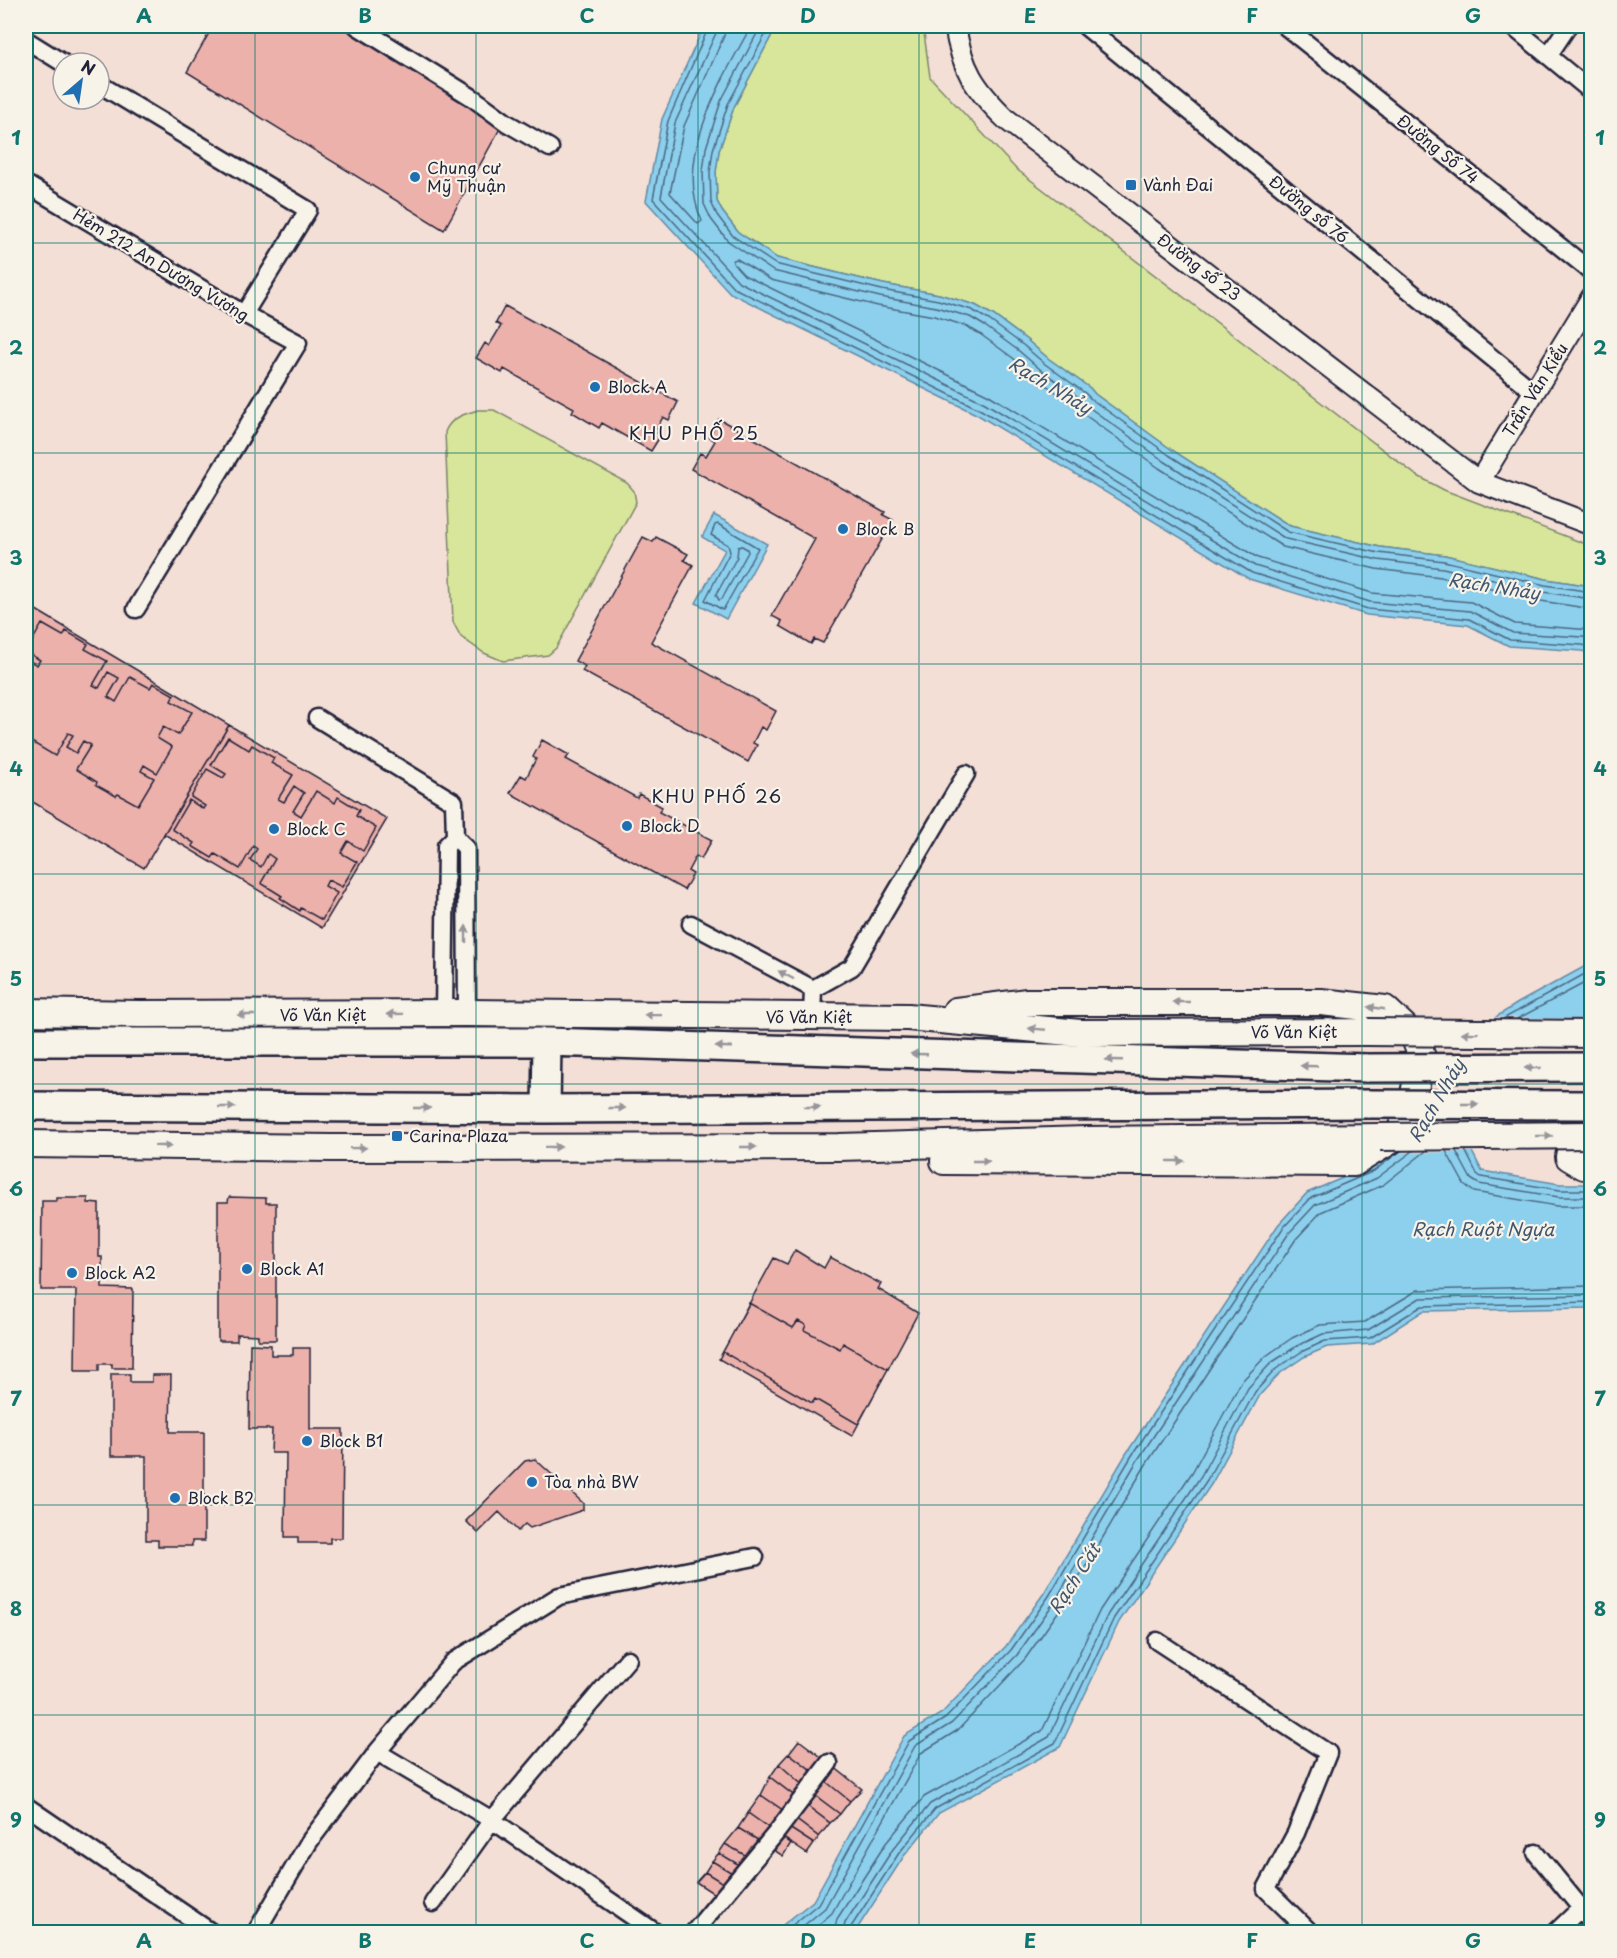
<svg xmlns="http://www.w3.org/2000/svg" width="1617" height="1958" font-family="'Playpen Sans',sans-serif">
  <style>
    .green { fill: #d7e69a; stroke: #7c846a; stroke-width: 1.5 }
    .water { fill: #8cd0ed; stroke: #628aa6; stroke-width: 1.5 }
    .pier { fill: #f4dfd6 }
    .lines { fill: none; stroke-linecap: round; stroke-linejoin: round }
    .shore { stroke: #4c6882; stroke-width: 1.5 }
    .building { fill: #ecb1ab; stroke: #22223b; stroke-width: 1.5 }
    .minor-casing { stroke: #22223b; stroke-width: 21 }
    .tertiary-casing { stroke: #22223b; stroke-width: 24 }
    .primary-casing { stroke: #22223b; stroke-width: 30 }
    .trunk-casing { stroke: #22223b; stroke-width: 32 }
    .minor { stroke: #f7f3e8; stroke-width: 16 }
    .tertiary { stroke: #f7f3e8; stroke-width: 20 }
    .primary { stroke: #f7f3e8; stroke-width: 26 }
    .trunk { stroke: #f7f3e8; stroke-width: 27 }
    .primary-bridge-casing { stroke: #22223b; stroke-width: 30; stroke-linecap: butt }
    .trunk-bridge-casing { stroke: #22223b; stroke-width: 32; stroke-linecap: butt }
    .primary-bridge { stroke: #f7f3e8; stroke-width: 26 }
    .trunk-bridge { stroke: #f7f3e8; stroke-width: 27 }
    .oneway { fill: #97959a }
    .grid { fill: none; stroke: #0f766e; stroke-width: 1.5; stroke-opacity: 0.55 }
    .poi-dot { fill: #1f6fb2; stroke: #f7f3e8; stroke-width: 2 }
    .labels { text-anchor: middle; stroke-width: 4.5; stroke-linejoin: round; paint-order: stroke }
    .street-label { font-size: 16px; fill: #22223b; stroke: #f7f3e8 }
    .poi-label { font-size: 16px; fill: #22223b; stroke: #f7f3e8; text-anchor: start }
    .water-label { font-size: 18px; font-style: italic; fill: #425670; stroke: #f7f3e8 }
    .neighbourhood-label { font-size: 18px; letter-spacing: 1.5px; fill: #22223b; stroke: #f7f3e8 }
    .neatline { fill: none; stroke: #0f766e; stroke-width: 2 }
    .grid-label { font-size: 20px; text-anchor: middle; font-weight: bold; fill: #0f766e }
  </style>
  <rect width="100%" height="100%" fill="#f4dfd6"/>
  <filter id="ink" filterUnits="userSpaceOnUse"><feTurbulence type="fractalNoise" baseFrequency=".0167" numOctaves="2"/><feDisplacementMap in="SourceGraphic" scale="12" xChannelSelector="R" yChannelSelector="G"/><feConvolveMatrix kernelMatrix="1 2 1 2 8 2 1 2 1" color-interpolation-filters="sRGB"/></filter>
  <g filter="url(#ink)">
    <path class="green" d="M 778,26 L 923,26 L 930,77 L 1015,168 L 1416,475 L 1444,490 L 1591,546 L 1591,586 L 1546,579 L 1445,555 L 1380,547 L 1290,526 L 1172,450 L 1095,394 L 1090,388 L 1049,359 L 1027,340 L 993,315 L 975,305 L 939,294 L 883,284 L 777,258 L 738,232 L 722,211 L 717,201 L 716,172 L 719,151 L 734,107 L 774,31 Z
      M 478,410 L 494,410 L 627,483 L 634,491 L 636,502 L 556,648 L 548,655 L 503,661 L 484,653 L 461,637 L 453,622 L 445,432 C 450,418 464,414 478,410 Z"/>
    <path class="water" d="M 704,26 L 778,26 L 774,31 L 734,107 L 719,151 L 716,172 L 717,201 L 722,211 L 738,232 L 777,258 L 883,284 L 939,294 L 975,305 L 993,315 L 1027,340 L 1049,359 L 1090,388 L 1095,394 L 1172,450 L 1290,526 L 1380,547 L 1445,555 L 1546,579 L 1591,586 L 1591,654 L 1582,651 L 1509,646 L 1468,625 L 1367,615 L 1249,579 L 978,415 L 730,293 L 646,201 L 662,119 Z
      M 714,515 L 767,544 L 726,619 L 696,603 L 725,550 L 702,537 Z
      M 1591,963 L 1591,1017 L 1518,1054 L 1489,1073 L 1462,1113 L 1462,1132 L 1482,1171 L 1560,1184 L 1591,1184 L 1591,1308 L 1423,1311 L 1372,1344 L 1327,1347 L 1304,1357 L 1279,1374 L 1260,1395 L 1212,1483 L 1119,1622 L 1060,1747 L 939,1813 L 904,1856 L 855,1932 L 774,1932 L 813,1901 L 904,1736 L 942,1713 L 1006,1646 L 1044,1593 L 1126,1454 L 1278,1225 L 1307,1193 L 1371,1166 L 1407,1139 L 1477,1029 L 1518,1003 Z"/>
    <path class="pier" d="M 1490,1017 L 1591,1019 L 1592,1020 L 1519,1057 L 1491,1076 L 1476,1094 L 1465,1114 L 1465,1131 L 1476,1152 L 1384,1153 L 1405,1137 L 1450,1052 L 1475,1026 Z"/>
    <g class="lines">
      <path class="shore" d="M 709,26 L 668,121 L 653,199 L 734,288 L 981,410 L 1252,573 L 1368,609 L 1469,619 L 1510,640 L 1582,645 L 1592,647
        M 717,26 L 716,33 L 675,123 L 661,197 L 739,282 L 985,403 L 1255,566 L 1370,602 L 1470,611 L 1513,633 L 1583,637 L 1592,640
        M 726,26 L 724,36 L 684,126 L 670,193 L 698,224 L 702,221 C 673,158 722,80 751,26
        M 761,26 L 721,101 L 706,148 L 703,171 L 704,204 L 711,219 L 728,241 L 773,271 L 880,297 L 936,307 L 970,317 L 985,326 L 1019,351 L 1041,370 L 1080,398 L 1087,406 L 1164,461 L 1286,539 L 1378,560 L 1443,568 L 1543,592 L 1592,599
        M 770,26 L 728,104 L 713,150 L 710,172 L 711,202 L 717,215 L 733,236 L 775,264 L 882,290 L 938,300 L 972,310 L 989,320 L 1023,345 L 1045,364 L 1085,393 L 1091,399 L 1169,455 L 1288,532 L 1379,553 L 1444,561 L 1545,585 L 1592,592
        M 718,524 L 758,548 L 723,610 L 705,600 L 730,552 L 728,545 L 711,535 L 715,525 Z
        M 742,546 L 747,549 L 748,552 L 722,599 L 719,600 L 716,595 L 737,557 L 738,547 Z
        M 1592,609 L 1541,601 L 1441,577 L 1376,569 L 1283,547 L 1159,468 L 1082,413 L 1074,405 L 1035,377 L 1013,358 L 980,334 L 966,326 L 934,316 L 878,306 L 771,280 L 737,259 L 733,260 L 733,263 L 744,275 L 989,395 L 1258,558 L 1372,593 L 1471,602 L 1515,624 L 1592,630
        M 1503,1019 L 1592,970
        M 1517,1019 L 1592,979
        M 1465,1150 L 1477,1174 L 1481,1177 L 1560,1190 L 1592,1190
        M 1446,1151 L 1464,1184 L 1474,1192 L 1557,1206 L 1592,1206
        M 1456,1151 L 1471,1179 L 1479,1184 L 1559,1197 L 1592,1197
        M 784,1932 L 818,1904 L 909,1741 L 946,1718 L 1011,1650 L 1049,1596 L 1131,1457 L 1283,1228 L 1311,1198 L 1374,1171 L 1399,1152
        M 796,1932 L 825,1908 L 915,1746 L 952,1723 L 1017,1655 L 1055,1601 L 1137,1461 L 1289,1233 L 1315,1205 L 1377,1178 L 1413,1151
        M 810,1932 L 832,1913 L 921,1753 L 958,1730 L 1025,1659 L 1063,1605 L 1145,1466 L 1296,1239 L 1321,1212 L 1383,1185 L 1426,1151
        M 834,1932 L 837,1919 L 886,1843 L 924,1797 L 1042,1731 L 1100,1610 L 1193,1471 L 1241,1382 L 1266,1356 L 1292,1338 L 1320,1325 L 1365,1322 L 1418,1290 L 1592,1286
        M 843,1932 L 845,1923 L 893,1849 L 930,1804 L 1049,1737 L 1108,1614 L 1201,1476 L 1248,1388 L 1271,1363 L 1297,1346 L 1323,1334 L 1368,1330 L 1420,1298 L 1592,1295
        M 850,1932 L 851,1927 L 899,1853 L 935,1809 L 1055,1743 L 1114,1618 L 1207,1480 L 1255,1392 L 1276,1369 L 1301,1352 L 1325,1341 L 1370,1338 L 1422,1306 L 1592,1302"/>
    </g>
    <path class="building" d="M 213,26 L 341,26 L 503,123 L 444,230 L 187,72 Z
      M 505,306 L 678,402 L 669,420 L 663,417 L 655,432 L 661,435 L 651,451 L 602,423 L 599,428 L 572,412 L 574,408 L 504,369 L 502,373 L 476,358 L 485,343 L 489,346 L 501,326 L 496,323 Z
      M 719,419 L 885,512 L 883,515 L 893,520 L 823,643 L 814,639 L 811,644 L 780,626 L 782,621 L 772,616 L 815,539 L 691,469 L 700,453 L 706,456 L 715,441 L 709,437 Z
      M 643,537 L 653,542 L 656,537 L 688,554 L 684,560 L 693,565 L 651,642 L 776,711 L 766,730 L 761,727 L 753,743 L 757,745 L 748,762 L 582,671 L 585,666 L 575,661 Z
      M 26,604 L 229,725 L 144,868 L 26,798 Z
      M 42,624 L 63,636 L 66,631 L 88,644 L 85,649 L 107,661 L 93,685 L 99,688 L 108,672 L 119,678 L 108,697 L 116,702 L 130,677 L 150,688 L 153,683 L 174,695 L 171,701 L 192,712 L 178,735 L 163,727 L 157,738 L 172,747 L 157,773 L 144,765 L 141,771 L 154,778 L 138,805 L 118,794 L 116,796 L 96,785 L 97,782 L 76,769 L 91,745 L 83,741 L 76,753 L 66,747 L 73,735 L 68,733 L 55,756 L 30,741 L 28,745 L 26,744 L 26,659 L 37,665 L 40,660 L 26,652 Z
      M 229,725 L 387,819 L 322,928 L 164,834 Z
      M 228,737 L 249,750 L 252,745 L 274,758 L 271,763 L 293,775 L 278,799 L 284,802 L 294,786 L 304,793 L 293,811 L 301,816 L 316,791 L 335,803 L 338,797 L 359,810 L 356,816 L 376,828 L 363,851 L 348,841 L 341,853 L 357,862 L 342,887 L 328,880 L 325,886 L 337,893 L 322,920 L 301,908 L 300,911 L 280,898 L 282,896 L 261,883 L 275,859 L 268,854 L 261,867 L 250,860 L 257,849 L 253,846 L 240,869 L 215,854 L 212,858 L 192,846 L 194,843 L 172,829 L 189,800 L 203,809 L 205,806 L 191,797 L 207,769 L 223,778 L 226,774 L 211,765 Z
      M 542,740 L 569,755 L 566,759 L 637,798 L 639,794 L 662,807 L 659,812 L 712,840 L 701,859 L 696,856 L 688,871 L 693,874 L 684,890 L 510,793 L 521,775 L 526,778 L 536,759 L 533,757 Z
      M 229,1197 L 266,1198 L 266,1203 L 276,1203 L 276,1340 L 258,1340 L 258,1335 L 237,1334 L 237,1341 L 218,1341 L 218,1202 L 228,1202 Z
      M 57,1198 L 88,1198 L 88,1203 L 99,1204 L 99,1257 L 102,1257 L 102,1288 L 133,1289 L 132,1368 L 112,1368 L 112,1364 L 99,1364 L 99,1371 L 75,1371 L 76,1290 L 41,1290 L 42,1201 L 57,1201 Z
      M 795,1250 L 824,1268 L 830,1257 L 881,1284 L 878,1289 L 918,1313 L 852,1436 L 719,1359 L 774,1258 L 787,1264 Z
      M 749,1303 L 793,1328 L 798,1321 L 806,1325 L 804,1330 L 840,1349 L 843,1343 L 888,1369 L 858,1424 L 815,1399 L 812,1403 L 723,1352 Z
      M 250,1344 L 271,1345 L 271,1355 L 293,1355 L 293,1348 L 310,1348 L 310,1429 L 343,1429 L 342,1538 L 330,1538 L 330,1543 L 298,1543 L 298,1537 L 285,1537 L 286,1453 L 271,1453 L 272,1429 L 249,1429 Z
      M 111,1374 L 130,1374 L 130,1382 L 152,1382 L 152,1375 L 171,1375 L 170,1432 L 204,1432 L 204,1541 L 192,1541 L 192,1546 L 158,1546 L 158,1540 L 146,1540 L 146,1456 L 111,1456 Z
      M 535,1459 L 583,1503 L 583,1510 L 530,1528 L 525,1524 L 518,1531 L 499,1512 L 478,1533 L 466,1521 L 525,1461 Z
      M 799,1740 L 829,1763 L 819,1776 L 789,1753 Z
      M 789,1753 L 819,1776 L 808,1790 L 779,1764 Z
      M 829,1763 L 862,1789 L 850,1801 L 819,1776 Z
      M 779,1764 L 808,1790 L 801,1801 L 770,1777 Z
      M 819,1776 L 850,1801 L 840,1814 L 808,1790 Z
      M 770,1777 L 801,1801 L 790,1815 L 761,1795 Z
      M 808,1790 L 840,1814 L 830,1823 L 801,1801 Z
      M 761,1795 L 790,1815 L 776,1833 L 748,1813 Z
      M 801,1801 L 830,1823 L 819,1837 L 790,1815 Z
      M 748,1813 L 776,1833 L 766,1845 L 738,1828 Z
      M 790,1815 L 819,1837 L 814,1844 L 783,1824 Z
      M 783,1824 L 814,1844 L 807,1854 L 776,1833 Z
      M 738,1828 L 766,1845 L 754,1860 L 725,1844 Z
      M 776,1833 L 791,1843 L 783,1856 L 766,1845 Z
      M 725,1844 L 754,1860 L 746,1869 L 719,1853 Z
      M 719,1853 L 746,1869 L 739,1877 L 712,1861 Z
      M 712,1861 L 739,1877 L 731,1888 L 705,1872 Z
      M 705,1872 L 731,1888 L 722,1899 L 696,1882 Z"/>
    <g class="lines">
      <defs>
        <path id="minor" d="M 357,26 L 473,98 L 507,123 L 550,148
          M 1085,26 L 1534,392
          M 1285,26 L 1592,272
          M 1512,26 L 1592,92
          M 26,40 L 63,63
          M 1548,56 L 1568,26
          M 99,84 L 308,210 L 244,314
          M 26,184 L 244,314 L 298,343 L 136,609
          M 317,718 L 454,802 L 455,837
          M 691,924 L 813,989 L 812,1017
          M 813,989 L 852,967 L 966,774
          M 444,1014 L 446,846 L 455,837 L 466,848 L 467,1013
          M 1157,1641 L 1328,1753 L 1296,1833 L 1266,1889 L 1310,1932
          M 377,1752 L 492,1820 L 655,1932
          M 26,1806 L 211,1932
          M 1536,1853 L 1581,1908 L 1592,1923
          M 433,1903 L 492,1820 L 628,1659
          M 256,1932 L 309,1842 L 377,1752 L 453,1662 L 559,1596 L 755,1557
          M 694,1932 L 776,1833 L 829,1763
          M 1556,1932 L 1581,1908"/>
        <path id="tertiary" d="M 955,26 C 962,69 974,88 1006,119 L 1479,482 L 1592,525
          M 1479,482 L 1592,297"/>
        <path id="primary" d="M 26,1012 L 139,1014 L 467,1013 L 908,1017 L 1080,1033 L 1368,1032
          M 1592,1106 L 1573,1134 L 1569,1157 L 1584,1166 L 1592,1166
          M 26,1144 L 331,1148 L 839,1147 L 1086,1140 L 1380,1137
          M 944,1161 L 1354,1163 L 1395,1138 L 1409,1116 L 1422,1057 L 1414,1036 L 1385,1009 L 1321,1002 L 1027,1002 L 956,1011"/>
        <path id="trunk" d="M 26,1042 L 547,1042 L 1367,1068
          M 26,1106 L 546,1109 L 1370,1104
          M 546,1109 L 547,1042"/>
      </defs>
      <use href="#minor" class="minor-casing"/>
      <use href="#tertiary" class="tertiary-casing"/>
      <use href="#primary" class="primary-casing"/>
      <use href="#trunk" class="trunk-casing"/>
      <use href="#minor" class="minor"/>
      <use href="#tertiary" class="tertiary"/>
      <use href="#primary" class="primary"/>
      <use href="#trunk" class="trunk"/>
      <defs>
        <path id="primary-bridge" d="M 1368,1032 L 1592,1034
          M 1380,1137 L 1592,1135"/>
        <path id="trunk-bridge" d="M 1367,1068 L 1592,1067
          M 1370,1104 L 1592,1105"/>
      </defs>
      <use href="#primary-bridge" class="primary-bridge-casing"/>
      <use href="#trunk-bridge" class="trunk-bridge-casing"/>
      <use href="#primary-bridge" class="primary-bridge"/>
      <use href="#trunk-bridge" class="trunk-bridge"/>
    </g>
    <defs><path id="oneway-solid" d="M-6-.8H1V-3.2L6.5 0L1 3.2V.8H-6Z" transform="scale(1.5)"/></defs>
    <g class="oneway">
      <use href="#oneway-solid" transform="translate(466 934) rotate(-90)"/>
      <use href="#oneway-solid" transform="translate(786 975) rotate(-152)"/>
      <use href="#oneway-solid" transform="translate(1181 1002) rotate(-180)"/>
      <use href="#oneway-solid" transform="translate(1376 1008) rotate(-172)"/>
      <use href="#oneway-solid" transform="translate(395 1014) rotate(179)"/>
      <use href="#oneway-solid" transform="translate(246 1015) rotate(-180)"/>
      <use href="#oneway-solid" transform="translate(653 1015) rotate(-179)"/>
      <use href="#oneway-solid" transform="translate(1037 1029) rotate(-175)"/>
      <use href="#oneway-solid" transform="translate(1470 1033) rotate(-179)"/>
      <use href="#oneway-solid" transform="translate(724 1047) rotate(-178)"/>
      <use href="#oneway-solid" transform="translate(919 1054) rotate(-178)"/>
      <use href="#oneway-solid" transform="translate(1114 1060) rotate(-178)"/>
      <use href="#oneway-solid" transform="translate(1309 1066) rotate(-178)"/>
      <use href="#oneway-solid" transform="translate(1533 1068) rotate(180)"/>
      <use href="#oneway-solid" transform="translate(1470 1104)"/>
      <use href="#oneway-solid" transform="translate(227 1107)"/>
      <use href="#oneway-solid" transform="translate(812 1107)"/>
      <use href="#oneway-solid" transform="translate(422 1108)"/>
      <use href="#oneway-solid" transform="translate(617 1108)"/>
      <use href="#oneway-solid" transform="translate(1544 1136)"/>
      <use href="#oneway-solid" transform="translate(163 1146) rotate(1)"/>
      <use href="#oneway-solid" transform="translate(553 1147)"/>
      <use href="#oneway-solid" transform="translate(748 1147)"/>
      <use href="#oneway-solid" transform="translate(358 1148) rotate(-1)"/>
      <use href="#oneway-solid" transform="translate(981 1161)"/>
      <use href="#oneway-solid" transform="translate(1176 1161)"/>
    </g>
  </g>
  <path class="grid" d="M 255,26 L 255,1932M 476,26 L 476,1932M 698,26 L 698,1932M 919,26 L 919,1932M 1141,26 L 1141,1932M 1362,26 L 1362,1932M 26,243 L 1592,243M 26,453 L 1592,453M 26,664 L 1592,664M 26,874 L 1592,874M 26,1084 L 1592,1084M 26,1294 L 1592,1294M 26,1505 L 1592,1505M 26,1715 L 1592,1715"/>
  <g class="poi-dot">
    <circle cx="415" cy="177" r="6"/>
    <rect x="1125" y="179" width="12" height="12" rx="3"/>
    <circle cx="595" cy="387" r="6"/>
    <circle cx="843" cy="529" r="6"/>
    <circle cx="627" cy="826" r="6"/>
    <circle cx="274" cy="829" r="6"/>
    <rect x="391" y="1130" width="12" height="12" rx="3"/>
    <circle cx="247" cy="1269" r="6"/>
    <circle cx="72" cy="1273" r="6"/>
    <circle cx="307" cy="1441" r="6"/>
    <circle cx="532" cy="1482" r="6"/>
    <circle cx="175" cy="1498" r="6"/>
  </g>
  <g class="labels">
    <g class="street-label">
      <text transform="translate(1438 149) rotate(39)" y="6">Đường Số 74</text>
      <text transform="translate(1309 209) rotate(39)" y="6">Đường số 76</text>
      <text transform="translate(161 265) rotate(31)" y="6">Hẻm 212 An Dương Vương</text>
      <text transform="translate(1199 267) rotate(37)" y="6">Đường số 23</text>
      <text transform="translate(1535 390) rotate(-58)" y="6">Trần Văn Kiểu</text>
      <text x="323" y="1021">Võ Văn Kiệt</text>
      <text x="809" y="1023">Võ Văn Kiệt</text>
      <text x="1294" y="1038">Võ Văn Kiệt</text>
    </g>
    <g class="poi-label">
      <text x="427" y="174">Chung cư<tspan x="427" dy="18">Mỹ Thuận</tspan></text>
      <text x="1143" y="191">Vành Đai</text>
      <text x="607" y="393">Block A</text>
      <text x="855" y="535">Block B</text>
      <text x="639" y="832">Block D</text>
      <text x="286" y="835">Block C</text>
      <text x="409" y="1142">Carina Plaza</text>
      <text x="259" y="1275">Block A1</text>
      <text x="84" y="1279">Block A2</text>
      <text x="319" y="1447">Block B1</text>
      <text x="544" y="1488">Tòa nhà BW</text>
      <text x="187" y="1504">Block B2</text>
    </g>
    <g class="water-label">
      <text transform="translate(1050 386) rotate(31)" y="6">Rạch Nhảy</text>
      <text transform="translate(1494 587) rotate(9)" y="6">Rạch Nhảy</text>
      <text transform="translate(1437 1101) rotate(-60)" y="6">Rạch Nhảy</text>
      <text x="1483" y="1236">Rạch Ruột Ngựa</text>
      <text transform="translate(1075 1579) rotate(-57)" y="6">Rạch Cát</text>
    </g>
    <g class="neighbourhood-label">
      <text x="694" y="440">KHU PHỐ 25</text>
      <text x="717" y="803">KHU PHỐ 26</text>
    </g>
  </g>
  <rect width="1617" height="1958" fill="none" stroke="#f7f3e8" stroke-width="66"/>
  <g transform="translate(81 81) rotate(29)"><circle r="28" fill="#f7f3e8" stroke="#a29fa3" stroke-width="1.5"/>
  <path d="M0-4.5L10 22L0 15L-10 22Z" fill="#1f6fb2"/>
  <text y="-9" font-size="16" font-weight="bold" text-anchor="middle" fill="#22223b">N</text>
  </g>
  <rect x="33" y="33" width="1551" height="1892" class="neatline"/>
  <g class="grid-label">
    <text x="144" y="23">A</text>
    <text x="365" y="23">B</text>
    <text x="587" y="23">C</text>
    <text x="808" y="23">D</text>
    <text x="1030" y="23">E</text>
    <text x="1252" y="23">F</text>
    <text x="1473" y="23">G</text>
    <text x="16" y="145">1</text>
    <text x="1600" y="145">1</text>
    <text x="16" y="355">2</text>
    <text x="1600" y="355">2</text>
    <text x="16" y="565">3</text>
    <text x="1600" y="565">3</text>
    <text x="16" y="776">4</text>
    <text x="1600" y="776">4</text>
    <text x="16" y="986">5</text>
    <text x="1600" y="986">5</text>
    <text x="16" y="1196">6</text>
    <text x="1600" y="1196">6</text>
    <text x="16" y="1406">7</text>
    <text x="1600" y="1406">7</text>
    <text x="16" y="1616">8</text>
    <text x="1600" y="1616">8</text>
    <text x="16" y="1827">9</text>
    <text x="1600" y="1827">9</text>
    <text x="144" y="1948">A</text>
    <text x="365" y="1948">B</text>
    <text x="587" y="1948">C</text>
    <text x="808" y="1948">D</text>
    <text x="1030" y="1948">E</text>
    <text x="1252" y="1948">F</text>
    <text x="1473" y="1948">G</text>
  </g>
</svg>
